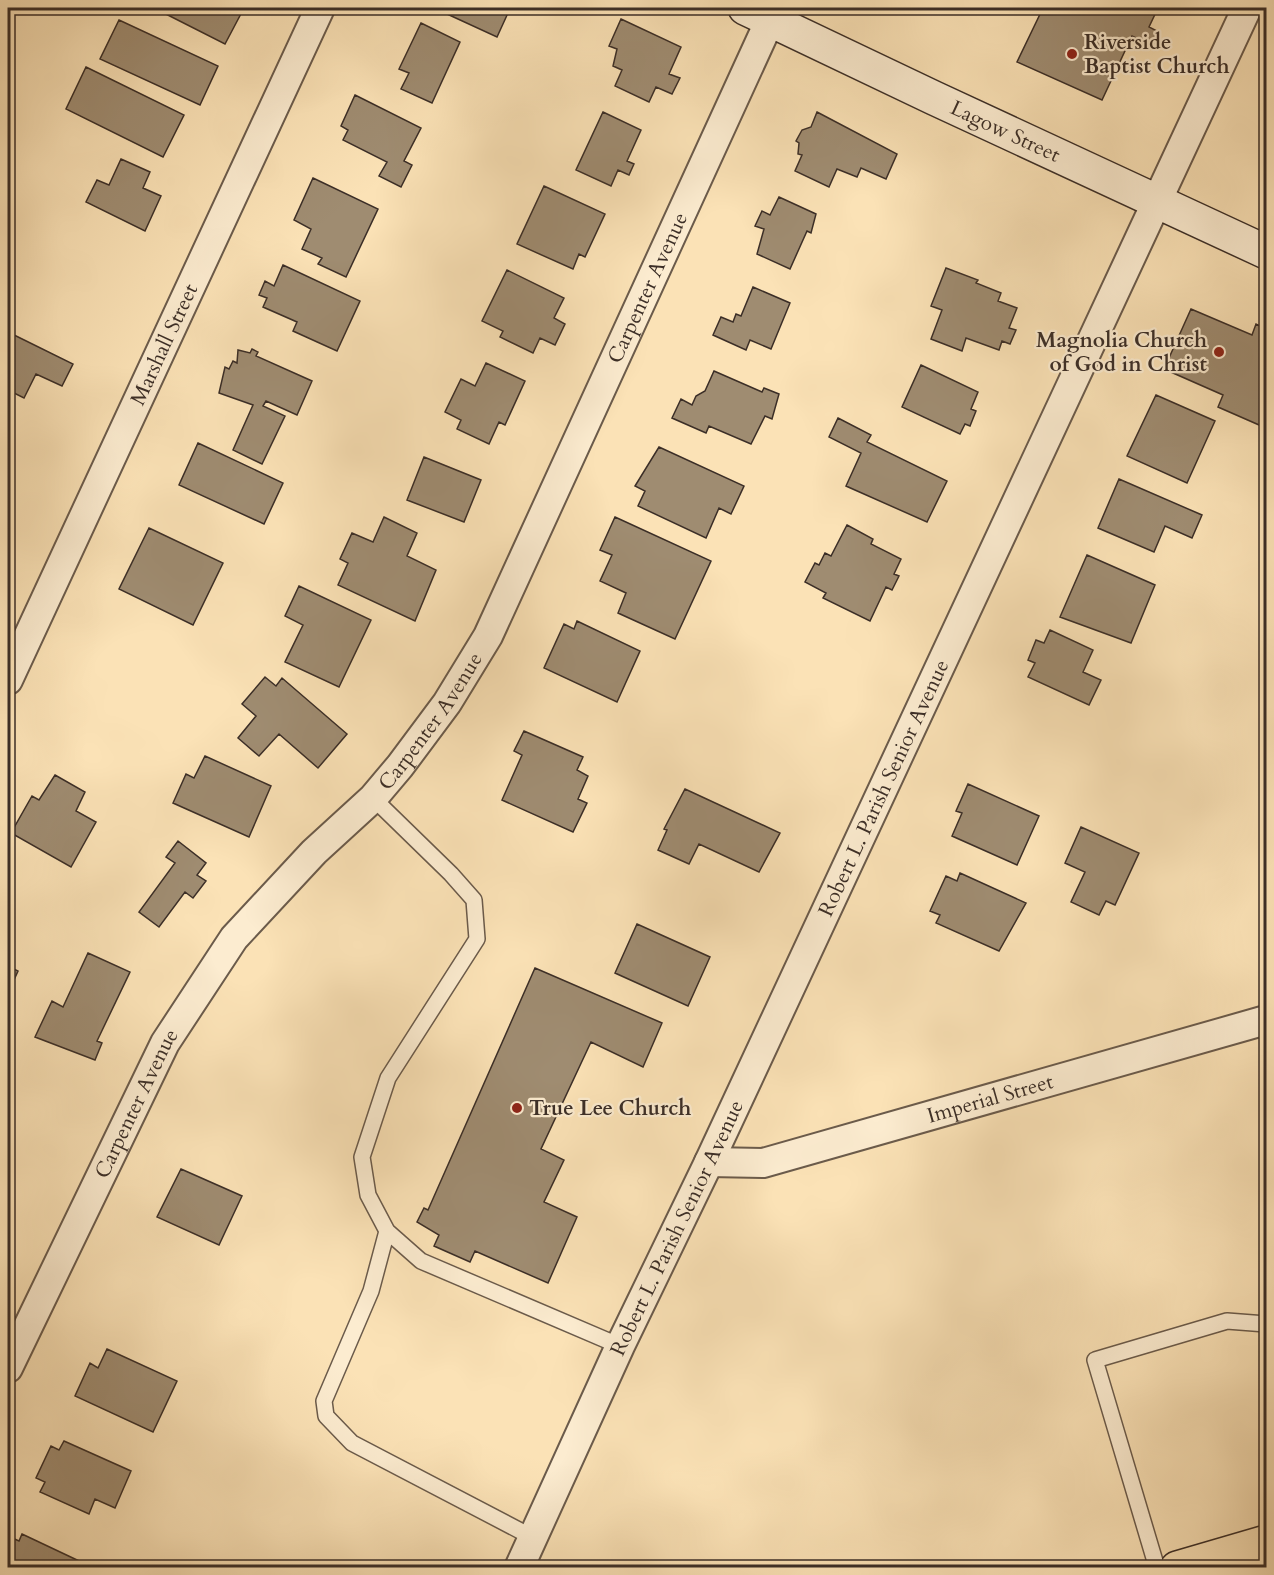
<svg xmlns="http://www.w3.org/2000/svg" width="1274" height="1575" font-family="Cardo,serif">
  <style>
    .building { fill: #9f8c71; stroke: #3b2e27; stroke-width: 1.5 }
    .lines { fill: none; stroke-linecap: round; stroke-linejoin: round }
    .lane-casing { stroke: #6b5b4b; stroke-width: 18 }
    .street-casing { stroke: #6b5b4b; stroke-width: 32 }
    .secondary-casing { stroke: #3b2e27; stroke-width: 36 }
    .primary-casing { stroke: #3b2e27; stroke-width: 36 }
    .lane { stroke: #fcecd0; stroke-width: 15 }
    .street { stroke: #fcecd0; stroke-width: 28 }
    .secondary { stroke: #fcecd0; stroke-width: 33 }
    .primary { stroke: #fbe2b6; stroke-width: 33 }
    .poi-dot { fill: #8f2418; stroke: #fcecd0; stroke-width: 2 }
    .labels { text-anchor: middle; stroke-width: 4.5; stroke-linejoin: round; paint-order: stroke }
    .poi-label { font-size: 21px; font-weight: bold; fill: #3b2e27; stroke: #fcecd0; text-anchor: start }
    .street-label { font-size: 21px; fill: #3b2e27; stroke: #fcecd0 }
  </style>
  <rect width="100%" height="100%" fill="#fbe2b6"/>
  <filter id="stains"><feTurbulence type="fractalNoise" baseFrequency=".00333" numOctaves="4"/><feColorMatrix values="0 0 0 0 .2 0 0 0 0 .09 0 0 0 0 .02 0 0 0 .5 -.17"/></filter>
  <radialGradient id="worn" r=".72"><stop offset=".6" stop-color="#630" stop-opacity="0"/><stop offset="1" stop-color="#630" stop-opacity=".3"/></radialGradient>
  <path class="building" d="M 154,8 L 244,8 L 225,44 Z
    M 434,8 L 496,8 L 508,13 L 497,37 Z
    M 1043,8 L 1158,8 L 1149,27 L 1159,32 L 1153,46 L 1132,36 L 1102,100 L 1017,62 Z
    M 621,19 L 681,47 L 669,74 L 680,78 L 672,94 L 656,87 L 649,102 L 615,86 L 622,70 L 613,66 L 617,49 L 609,46 Z
    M 119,20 L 218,66 L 200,105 L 100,59 Z
    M 421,23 L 460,42 L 432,103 L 401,89 L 409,73 L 399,69 Z
    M 86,67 L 184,115 L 163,157 L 66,109 Z
    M 355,95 L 421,128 L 404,161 L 412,165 L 401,187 L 379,176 L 387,162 L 343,140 L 348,130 L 341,126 Z
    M 603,112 L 641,130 L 627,161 L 634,164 L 629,175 L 618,170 L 611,186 L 576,170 Z
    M 817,112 L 897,154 L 886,179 L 861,168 L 857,177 L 837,169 L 829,187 L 795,171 L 802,155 L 798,154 L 799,143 L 796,141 L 802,130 L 811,127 Z
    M 121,159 L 150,172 L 143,188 L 161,196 L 145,231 L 86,202 L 97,180 L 109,185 Z
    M 313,178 L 378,209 L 346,277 L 318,264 L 322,258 L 302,249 L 311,229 L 294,220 Z
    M 544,186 L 605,214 L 585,257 L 579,254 L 573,269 L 517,244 Z
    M 779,197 L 816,214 L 811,233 L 807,231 L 790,269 L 757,254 L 764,229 L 755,226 L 762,211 L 770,215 Z
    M 283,265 L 360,301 L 337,351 L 293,331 L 297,322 L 263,307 L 267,298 L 259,295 L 265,281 L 274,286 Z
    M 946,268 L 978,280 L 976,283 L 1001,293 L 998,301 L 1017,308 L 1009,328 L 1016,330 L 1010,344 L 1002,341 L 999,350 L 966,338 L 962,351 L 931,339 L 942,310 L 931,306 Z
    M 507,270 L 564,298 L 554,318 L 565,324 L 555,345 L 540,338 L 533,353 L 500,337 L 503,331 L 482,321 Z
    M 753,287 L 790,303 L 771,349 L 750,340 L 746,350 L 713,335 L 721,317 L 733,322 L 736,314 L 741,316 Z
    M 1191,309 L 1252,335 L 1256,324 L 1266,329 L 1266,428 L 1218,407 L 1223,395 L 1164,369 Z
    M 8,332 L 73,364 L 62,386 L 36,374 L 24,398 L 8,390 Z
    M 252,349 L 258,352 L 256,356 L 312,381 L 297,415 L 266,401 L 263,406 L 285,416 L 262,464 L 233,450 L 253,405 L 219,393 L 225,367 L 229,369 L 233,361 L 237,363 L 238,350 L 250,353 Z
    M 486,363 L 525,381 L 505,425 L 499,422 L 489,444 L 457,429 L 461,420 L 445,412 L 461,379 L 475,386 Z
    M 921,365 L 978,392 L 971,409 L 976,411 L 970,426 L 965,424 L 960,434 L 902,407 Z
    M 714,371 L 762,392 L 764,388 L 779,394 L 772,419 L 765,416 L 751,444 L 709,426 L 706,433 L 672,418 L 681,399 L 692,405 L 696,396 L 705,391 Z
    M 1156,395 L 1215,421 L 1187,483 L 1127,456 Z
    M 838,418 L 871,435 L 867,442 L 947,481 L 927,522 L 846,486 L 861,453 L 829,437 Z
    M 198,443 L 283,483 L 264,524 L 179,485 Z
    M 659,447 L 744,486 L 731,514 L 719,508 L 706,538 L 638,506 L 645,491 L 635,486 Z
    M 424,457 L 481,480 L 464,522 L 407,500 Z
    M 1119,479 L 1202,515 L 1192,538 L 1165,526 L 1154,552 L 1098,528 Z
    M 384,517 L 417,533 L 407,556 L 436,570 L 415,621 L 338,585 L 348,563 L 340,559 L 352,533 L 373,542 Z
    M 615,517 L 711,561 L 675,639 L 618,613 L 626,593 L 600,581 L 612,555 L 600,550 Z
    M 847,525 L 873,539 L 871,544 L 901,559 L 894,574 L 899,576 L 892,590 L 886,587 L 870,621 L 823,598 L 826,593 L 805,582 L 815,563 L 819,565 L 825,553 L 831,556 Z
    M 149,528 L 223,563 L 193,625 L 119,589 Z
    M 1087,555 L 1155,585 L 1131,643 L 1060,617 Z
    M 299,586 L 371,620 L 339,687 L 285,662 L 303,625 L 285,616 Z
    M 577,621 L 640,651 L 617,702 L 544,668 L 564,624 L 574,629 Z
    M 1050,630 L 1093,650 L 1083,672 L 1101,680 L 1089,705 L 1028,677 L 1035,663 L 1028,660 L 1036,640 L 1044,643 Z
    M 265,677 L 276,686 L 282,678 L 347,734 L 318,768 L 279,734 L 259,756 L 238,738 L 256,716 L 242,704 Z
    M 524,731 L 583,757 L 577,770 L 588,776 L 578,799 L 587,803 L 573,832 L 502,800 L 522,755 L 514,751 Z
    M 205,756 L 271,786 L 249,837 L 173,803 L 186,774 L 194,778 Z
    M 55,775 L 85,792 L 76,811 L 96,822 L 71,867 L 11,833 L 32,796 L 39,800 Z
    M 968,784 L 1039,816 L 1017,865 L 952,836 L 962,813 L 956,811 Z
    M 685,789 L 780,833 L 759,872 L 699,844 L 689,864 L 658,850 L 667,830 L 664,829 Z
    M 1081,827 L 1139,853 L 1115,905 L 1106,901 L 1099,915 L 1071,902 L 1085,872 L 1065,863 Z
    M 178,841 L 206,863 L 197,875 L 206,881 L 193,898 L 185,892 L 159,927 L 139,912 L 175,863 L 166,857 Z
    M 960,873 L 1026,903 L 999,951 L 936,923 L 940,915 L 930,911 L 946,876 L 957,881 Z
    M 637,924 L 710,957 L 688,1006 L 615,973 Z
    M 88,953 L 130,972 L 97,1041 L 102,1043 L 95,1060 L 35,1037 L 52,1001 L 63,1007 Z
    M 8,966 L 18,971 L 8,993 Z
    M 535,968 L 662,1023 L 643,1067 L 591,1042 L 541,1149 L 564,1160 L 544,1202 L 577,1217 L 548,1283 L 475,1251 L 470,1262 L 434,1246 L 439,1235 L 417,1222 L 424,1208 L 428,1210 Z
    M 181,1169 L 242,1196 L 219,1245 L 157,1217 Z
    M 107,1349 L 177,1381 L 153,1432 L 75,1396 L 90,1363 L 98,1368 Z
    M 64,1441 L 131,1471 L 115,1508 L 95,1499 L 89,1514 L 40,1492 L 45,1482 L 36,1478 L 51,1446 L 59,1450 Z
    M 22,1534 L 94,1568 L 8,1568 L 8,1536 L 19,1541 Z"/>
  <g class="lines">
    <defs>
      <path id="lane" d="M 373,798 L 451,874 L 474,900 L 477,939 L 388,1078 L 362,1157 L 368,1195 L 387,1231 L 421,1261 L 620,1346
        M 387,1231 L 371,1291 L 324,1401 L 326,1416 L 352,1443 L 532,1537
        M 1157,1568 L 1095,1360 L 1227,1321 L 1266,1324"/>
      <g id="street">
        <path id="s1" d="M 8,680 L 320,8"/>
        <path id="s2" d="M 709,1162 L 763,1163 L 1266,1020"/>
        <path id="s3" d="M 8,1368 L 165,1043 L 234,938 L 314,852 L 373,798 L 400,766 L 447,703 L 488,636 L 770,20"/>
        <path id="s4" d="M 519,1568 L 620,1346 L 709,1162 L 1247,8"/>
      </g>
      <g id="secondary">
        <path id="s5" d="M 745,8 L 934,98 L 1266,252"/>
      </g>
      <path id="primary" d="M 1177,1568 L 1266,1542"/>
    </defs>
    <use href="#lane" class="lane-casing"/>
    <use href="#street" class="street-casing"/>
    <use href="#secondary" class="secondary-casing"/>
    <use href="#primary" class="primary-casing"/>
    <use href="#lane" class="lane"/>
    <use href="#street" class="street"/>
    <use href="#secondary" class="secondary"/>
    <use href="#primary" class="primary"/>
  </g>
  <g class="poi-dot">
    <circle cx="1072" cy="54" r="6"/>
    <circle cx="1219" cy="352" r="6"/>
    <circle cx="517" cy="1108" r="6"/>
  </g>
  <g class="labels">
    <g class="poi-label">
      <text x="1084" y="49">Riverside<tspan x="1084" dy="24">Baptist Church</tspan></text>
      <text x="1207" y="347" text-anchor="end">Magnolia Church<tspan x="1207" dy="24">of God in Christ</tspan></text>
      <text x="529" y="1115">True Lee Church</text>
    </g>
    <g class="street-label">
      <text dy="7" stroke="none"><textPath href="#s5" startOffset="288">Lagow Street</textPath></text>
      <text dy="7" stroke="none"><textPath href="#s3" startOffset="1266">Carpenter Avenue</textPath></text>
      <text dy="7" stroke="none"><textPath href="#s1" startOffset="370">Marshall Street</textPath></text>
      <text dy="7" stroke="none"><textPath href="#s3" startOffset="780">Carpenter Avenue</textPath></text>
      <text dy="7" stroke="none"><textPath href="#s4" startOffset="861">Robert L. Parish Senior Avenue</textPath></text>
      <text dy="7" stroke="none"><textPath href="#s2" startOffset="290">Imperial Street</textPath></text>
      <text dy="7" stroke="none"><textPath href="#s3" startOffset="294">Carpenter Avenue</textPath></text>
      <text dy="7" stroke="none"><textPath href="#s4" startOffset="375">Robert L. Parish Senior Avenue</textPath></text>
    </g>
  </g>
  <rect width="1274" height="1575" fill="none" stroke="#fbe2b6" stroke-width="30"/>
  <rect x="9" y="9" width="1256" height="1557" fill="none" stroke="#3b2e27" stroke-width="3"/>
  <rect x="15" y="15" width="1244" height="1545" fill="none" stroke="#3b2e27" stroke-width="1.5"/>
  <rect width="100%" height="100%" filter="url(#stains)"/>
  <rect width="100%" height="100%" fill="url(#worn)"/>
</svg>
